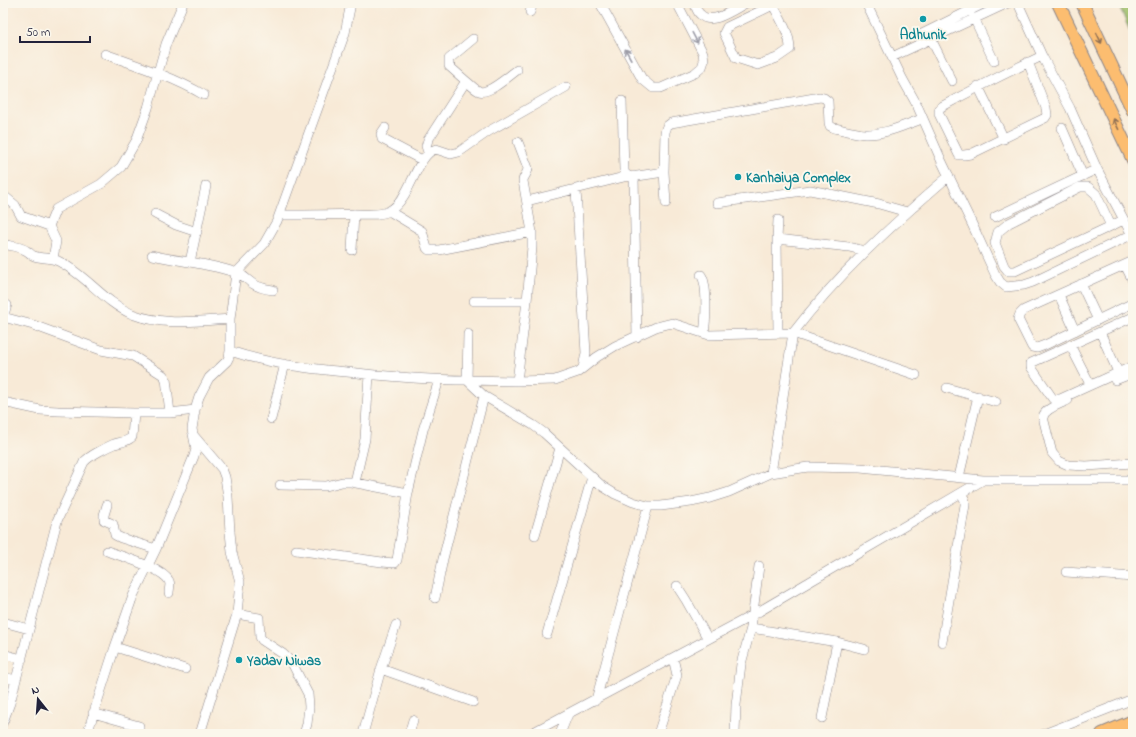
<svg xmlns="http://www.w3.org/2000/svg" width="1136" height="737" font-family="'Indie Flower',sans-serif">
  <style>
    .green { fill: #9ebf68; stroke: #607052 }
    .lines { fill: none; stroke-linecap: round; stroke-linejoin: round }
    .minor-casing { stroke: #8d8689; stroke-width: 10 }
    .major-casing { stroke: #8d8689; stroke-width: 14 }
    .minor { stroke: #fff; stroke-width: 9 }
    .major { stroke: #fcbd6f; stroke-width: 12 }
    .oneway { stroke: #9c9ca7 }
    .oneway2 { stroke: #8f7055 }
    .culture-dot { fill: #0f9aa8; stroke: #fbf7ec; stroke-width: 1.5 }
    .labels { text-anchor: middle; stroke-width: 4; stroke-linejoin: round; paint-order: stroke }
    .culture-label { font-size: 14px; font-weight: bold; fill: #0d838f; stroke: #fbf7ec; text-anchor: start }
  </style>
  <rect width="100%" height="100%" fill="#fbf7ec"/>
  <filter id="ink" filterUnits="userSpaceOnUse"><feTurbulence type="fractalNoise" baseFrequency=".025" numOctaves="2"/><feDisplacementMap in="SourceGraphic" scale="8" xChannelSelector="R" yChannelSelector="G"/><feConvolveMatrix kernelMatrix="1 2 1 2 8 2 1 2 1" color-interpolation-filters="sRGB"/></filter>
  <filter id="wash" filterUnits="userSpaceOnUse"><feTurbulence type="fractalNoise" baseFrequency=".012" numOctaves="4" result="noise"/><feDisplacementMap in="SourceGraphic" scale="16" xChannelSelector="R" yChannelSelector="G"/><feGaussianBlur stdDeviation="0.9" result="paint"/><feColorMatrix in="noise" values="0 0 0 0 0 0 0 0 0 0 0 0 0 0 0 0 0 1.4 0 .05"/><feComposite in="paint" operator="in"/></filter>
  <g filter="url(#wash)">
    <rect width="100%" height="100%" fill="#f8ead7"/>
    <path class="green" d="M 1118,3 L 1133,3 L 1133,38 Z"/>
  </g>
  <g filter="url(#ink)">
    <g class="lines">
      <defs>
        <path id="minor" d="M 600,3 L 642,79 L 653,88 L 661,88 L 695,73 L 702,67 L 704,61 L 703,53 L 677,3
          M 694,3 C 696,6 697,12 700,14 C 711,27 734,9 746,3
          M 771,3 L 773,5 C 780,19 790,33 790,49 L 777,58 L 758,65 L 736,58 L 724,33 L 727,27 L 773,5
          M 866,3 L 902,78 L 917,105 L 942,162 L 972,224 L 995,274 L 1000,282 L 1006,287 L 1024,285 L 1033,282 L 1133,234
          M 1018,3 L 1042,56 L 1070,108 L 1097,169 L 1133,237
          M 530,12 L 533,3
          M 974,18 L 994,61
          M 922,34 L 985,3
          M 931,39 L 952,81
          M 105,54 C 139,66 173,77 204,95
          M 892,57 L 1008,3
          M 1028,62 L 1046,108 L 1047,115 L 1045,118 L 971,154 L 964,155 L 959,155 L 939,114 L 939,110 L 941,107 C 974,89 1008,72 1042,56
          M 466,81 C 470,84 474,89 479,91 C 488,95 509,76 517,70
          M 978,86 L 1004,139
          M 622,101 L 624,170 L 625,174 L 631,177 L 664,172
          M 385,128 L 381,134 L 382,139 L 422,160
          M 1062,128 L 1083,176
          M 428,152 L 426,146 L 428,140 L 466,81 L 449,66 L 449,59 L 473,39
          M 634,176 L 637,337
          M 576,190 L 586,353 L 583,368
          M 3,195 L 15,205 L 21,216 L 49,226
          M 527,201 L 628,176
          M 666,203 L 664,172 L 665,132 L 667,126 L 671,123 L 820,97 L 824,98 L 828,101 L 829,123 L 830,126 L 834,128 C 844,130 855,133 865,134 C 885,135 904,125 922,119
          M 717,203 L 810,190 L 879,204 L 907,212
          M 389,211 L 422,231 L 427,248 L 429,250 L 439,250 L 532,232
          M 155,214 L 176,225 L 197,232
          M 280,215 C 305,215 331,215 356,214 C 366,214 380,216 389,211 C 411,200 416,154 436,149 L 451,154 L 459,152 L 489,131 L 566,87
          M 995,217 L 1097,169
          M 1111,226 L 1096,194 L 1088,187 L 1080,187 L 1009,223 L 998,232 L 995,243 L 1004,266 L 1008,271 L 1015,271 L 1111,226 L 1123,220
          M 777,239 L 778,220
          M 3,245 C 10,245 21,247 27,251 C 29,252 31,255 34,256 C 43,259 52,257 60,262 C 87,276 104,302 132,314 C 163,326 198,321 230,319
          M 352,250 L 354,214
          M 152,255 C 180,262 210,263 237,273 C 242,275 244,276 248,280 C 254,286 265,289 273,290
          M 53,259 L 56,241 L 49,226 L 56,209 L 101,184 L 121,167 L 136,141 L 148,108 L 166,44 L 183,3
          M 1133,261 L 1024,310 L 1020,314 L 1018,319 L 1032,347 L 1037,348 L 1045,345 L 1133,303
          M 190,262 L 206,186
          M 1125,265 L 1133,281
          M 701,275 C 708,284 706,321 704,333
          M 1081,284 L 1098,320
          M 1059,295 L 1075,331
          M 474,301 L 527,301
          M 3,317 L 33,325 L 101,350 L 133,356 L 163,375 L 166,379 L 170,413
          M 3,317 L 7,305
          M 1133,317 L 1031,363 L 1031,367 L 1053,399 L 1060,399 L 1133,366
          M 1100,332 L 1118,372
          M 778,333 L 777,239 L 849,247 L 865,251
          M 468,334 L 467,380 L 517,381 L 555,380 L 578,372 L 597,357 L 615,346 L 656,327 L 672,323 L 709,335 L 793,333 L 916,375
          M 1070,345 L 1090,384
          M 230,351 C 272,365 313,369 357,373 C 394,377 430,380 467,380 L 484,396 L 533,425 L 544,433 L 602,486 L 615,494 L 633,502 L 648,506 L 661,506 L 691,502 L 710,498 L 729,492 L 771,473 L 808,467 L 860,468 L 983,480 L 1133,480
          M 1115,380 L 1133,373
          M 517,381 L 527,301 L 532,247 L 532,232 L 523,181 C 523,176 528,174 528,168 L 518,142
          M 947,388 L 996,402
          M 1068,400 C 1061,404 1045,408 1043,417 L 1052,453 L 1059,461 L 1068,465 L 1086,466 L 1133,463
          M 3,402 L 40,410 L 58,411 L 134,413 L 170,413 L 195,410
          M 271,419 L 285,364
          M 194,436 L 222,469 L 225,477 L 228,497 L 230,532 L 232,552 L 240,582 L 237,614 L 259,618 L 260,637 L 262,640 L 283,654 L 292,663 L 308,694 L 309,707 L 307,724 L 304,734
          M 771,473 L 793,333 C 837,275 893,224 949,176
          M 959,477 L 978,396
          M 355,482 L 365,439 L 369,375
          M 280,485 L 326,486 L 342,482 L 351,482 L 408,493
          M 107,505 L 104,515 L 104,520 L 113,524 L 115,535 L 121,538 L 156,549
          M 535,535 L 560,448
          M 296,550 L 382,562 L 395,563 L 397,560 L 408,493 L 423,430 L 439,380
          M 107,551 C 120,556 163,568 169,581 C 171,584 169,589 169,593
          M 1066,572 L 1133,577
          M 677,586 L 686,600 L 708,639
          M 435,598 L 443,559 L 484,396
          M 3,622 L 29,629
          M 751,628 L 837,642 L 864,649
          M 547,634 L 592,477
          M 942,642 L 965,505 L 965,501 L 962,493
          M 115,647 L 185,669
          M 3,654 L 22,659
          M 381,669 L 473,702
          M 3,677 L 16,680
          M 596,700 L 648,506
          M 93,713 L 139,726 L 139,734
          M 822,718 L 837,642
          M 3,722 L 10,703 L 57,521 L 84,462 C 89,456 107,447 114,444 C 121,442 127,442 132,437 L 134,413
          M 87,734 L 115,647 L 133,596 L 156,549 L 194,456 L 196,449 L 192,429 L 195,410 L 199,397 L 209,378 L 227,361 L 229,357 L 230,351 L 230,319 L 236,273 L 264,244 L 277,221 L 345,33 L 351,3
          M 200,734 L 237,614
          M 363,734 L 381,669 L 396,625
          M 409,734 L 413,720
          M 530,734 L 753,615 L 983,480
          M 560,734 L 568,714
          M 658,734 L 677,675 L 673,658
          M 735,734 L 736,705 L 741,664 L 751,628 L 759,566
          M 1044,734 L 1133,699"/>
        <path id="major" d="M 1058,3 L 1133,160
          M 1082,3 L 1133,111
          M 1102,734 L 1133,721"/>
      </defs>
      <use href="#minor" class="minor-casing"/>
      <use href="#major" class="major-casing"/>
      <use href="#minor" class="minor"/>
      <use href="#major" class="major"/>
    </g>
    <defs><path id="oneway-shaft" d="M-6 0H5M1.5-3L5.5 0L1.5 3" fill="none" stroke-width="1.6" stroke-linecap="round" stroke-linejoin="round"/></defs>
    <g class="oneway">
      <use href="#oneway-shaft" transform="translate(695 38) rotate(62)"/>
      <use href="#oneway-shaft" transform="translate(628 54) rotate(-119)"/>
    </g>
    <g class="oneway2">
      <use href="#oneway-shaft" transform="translate(1099 38) rotate(65)"/>
      <use href="#oneway-shaft" transform="translate(1116 124) rotate(-116)"/>
    </g>
  </g>
  <g class="culture-dot">
    <circle cx="923" cy="19" r="4"/>
    <circle cx="738" cy="177" r="4"/>
    <circle cx="239" cy="660" r="4"/>
  </g>
  <g class="labels">
    <g class="culture-label">
      <text x="923" y="39" text-anchor="middle">Adhunik</text>
      <text x="746" y="182">Kanhaiya Complex</text>
      <text x="247" y="665">Yadav Niwas</text>
    </g>
  </g>
  <rect width="1136" height="737" fill="none" stroke="#fbf7ec" stroke-width="16"/>
  <g transform="translate(38 699) rotate(343)" stroke="#fbf7ec" stroke-width="3" paint-order="stroke">
  <path d="M0-3L7 15L0 10L-7 15Z" fill="#22223b"/>
  <text y="-6" font-size="11" font-weight="bold" text-anchor="middle" fill="#22223b">N</text>
  </g>
  <path d="M20 36v6h70v-6" fill="none" stroke="#22223b" stroke-width="2"/>
  <text x="26" y="36" font-size="12" fill="#22223b" stroke="#fbf7ec" stroke-width="3" paint-order="stroke">50 m</text>
</svg>
